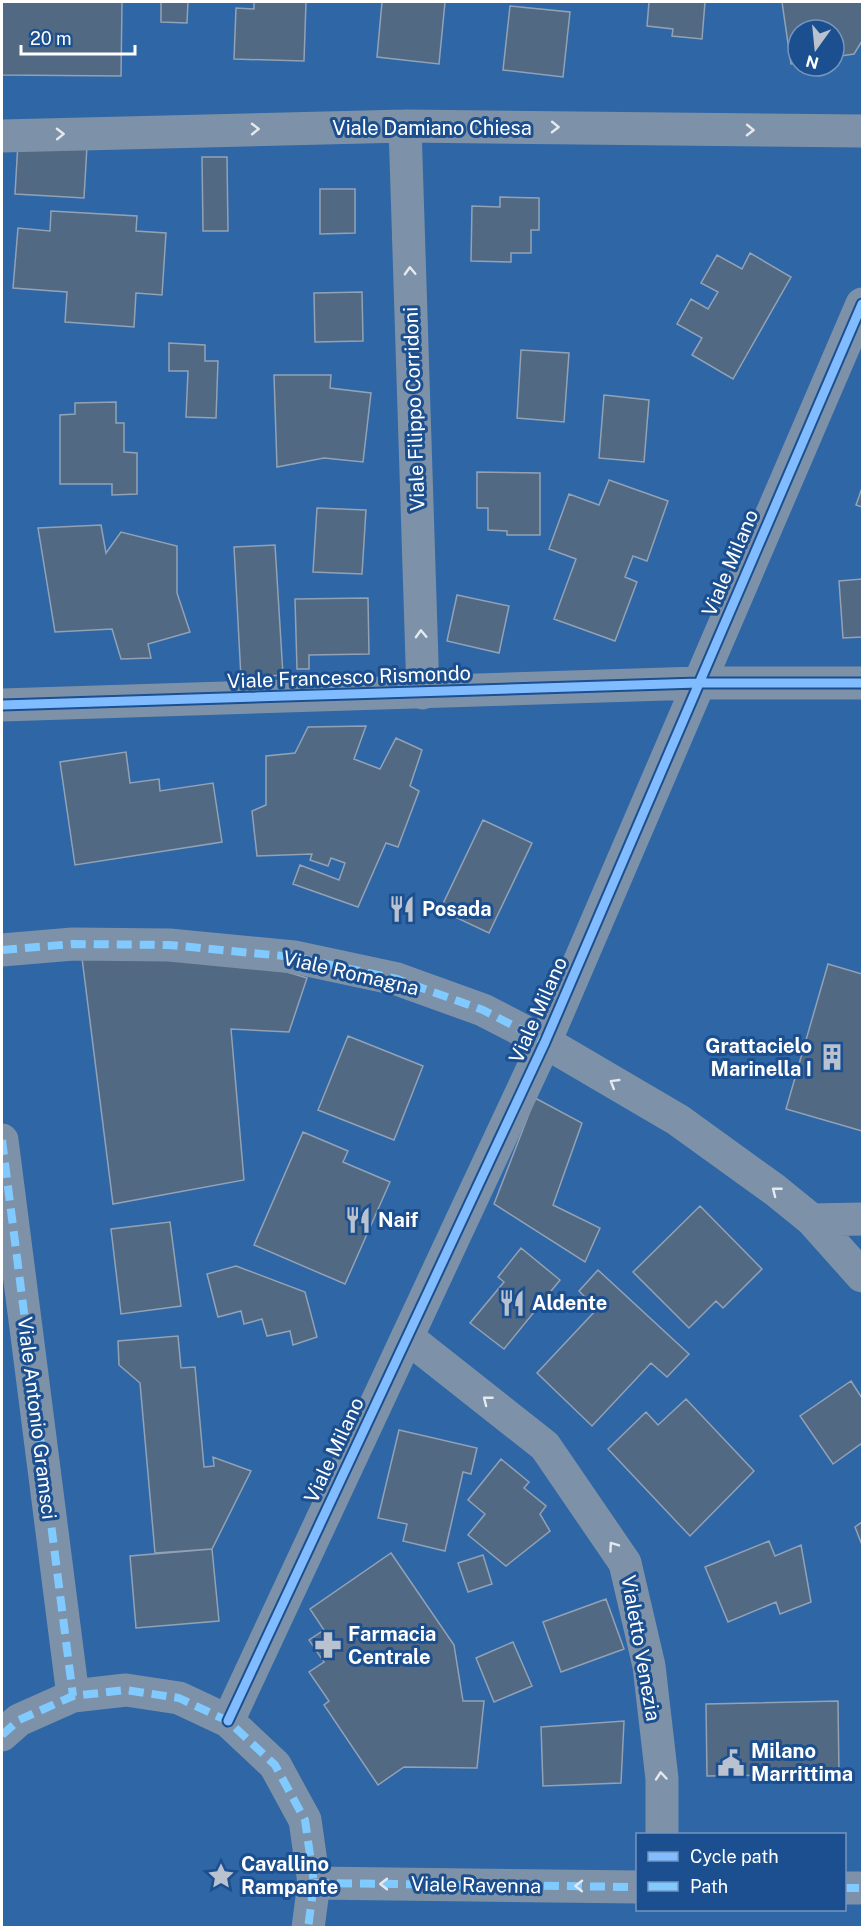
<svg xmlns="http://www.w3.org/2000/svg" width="864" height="1929" font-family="'Public Sans',sans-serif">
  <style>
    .green { fill: #2f66a5; fill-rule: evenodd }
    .building { fill: #526984; stroke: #92a2b6; stroke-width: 1.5 }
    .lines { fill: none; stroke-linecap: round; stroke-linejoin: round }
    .minor { stroke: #7d92a8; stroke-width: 33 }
    .quiet { stroke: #80caff; stroke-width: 8; stroke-dasharray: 15 8; stroke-linecap: butt }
    .cycleway-casing { stroke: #1b4f8f; stroke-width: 13 }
    .cycleway { stroke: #80bcff; stroke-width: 9 }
    .oneway { stroke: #e5e9ee }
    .labels { text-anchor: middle; stroke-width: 6; stroke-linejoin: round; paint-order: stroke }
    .street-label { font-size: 20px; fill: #fff; stroke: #1b4f8f }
    .poi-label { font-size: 20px; font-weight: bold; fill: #fff; stroke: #1b4f8f; text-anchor: start }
  </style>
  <rect width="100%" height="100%" fill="#365274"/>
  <path class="green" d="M 2,2 L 862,2 L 862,1927 L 2,1928 ZM 798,30 L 834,30 L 834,66 L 798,66 ZM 638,1834 L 844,1834 L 844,1910 L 638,1910 Z"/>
  <path class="building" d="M 2,2 L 122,2 L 121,76 L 2,75 Z
    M 161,2 L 188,2 L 187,23 L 161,22 Z
    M 254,2 L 306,2 L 304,61 L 234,59 L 236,8 L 254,9 Z
    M 382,2 L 445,2 L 439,64 L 377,57 Z
    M 649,2 L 705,2 L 702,39 L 672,36 L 673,29 L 647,26 Z
    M 782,2 L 862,2 L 862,41 L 854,54 L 834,57 L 834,30 L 798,30 L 798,63 L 791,64 Z
    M 510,6 L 570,12 L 563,77 L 503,70 Z
    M 18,142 L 87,146 L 84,198 L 15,194 Z
    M 202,157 L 227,157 L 228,231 L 203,231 Z
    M 320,189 L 355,189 L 355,233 L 320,234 Z
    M 500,197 L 539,198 L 539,230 L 531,230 L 531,253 L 511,253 L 511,262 L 471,261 L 472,206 L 500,207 Z
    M 51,211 L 137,216 L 136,231 L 166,233 L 162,295 L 136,293 L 134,327 L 65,322 L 67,292 L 13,288 L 18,228 L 50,231 Z
    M 750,253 L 791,277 L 733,379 L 692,355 L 702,338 L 677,324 L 691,299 L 708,309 L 718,292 L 701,283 L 717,255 L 742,269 Z
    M 362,292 L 363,341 L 315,342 L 314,293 Z
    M 169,343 L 205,345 L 205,361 L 218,361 L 216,418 L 186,417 L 188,371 L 169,371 Z
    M 521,350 L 569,353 L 564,422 L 517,418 Z
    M 274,375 L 331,375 L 330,388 L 371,393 L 363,462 L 324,458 L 277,467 Z
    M 604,395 L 649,400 L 644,462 L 599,458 Z
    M 116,402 L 116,423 L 124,423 L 124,452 L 137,453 L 137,494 L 112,495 L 112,484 L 60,484 L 60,415 L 75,414 L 75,403 Z
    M 477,472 L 540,473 L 540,535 L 507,535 L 507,531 L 488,530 L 488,508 L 477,508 Z
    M 609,480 L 668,501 L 647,561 L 633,556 L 625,577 L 637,582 L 615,641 L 554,619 L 576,559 L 549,549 L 569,494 L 599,505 Z
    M 862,488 L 862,507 L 856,505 Z
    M 317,508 L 366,510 L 362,574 L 313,572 Z
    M 101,525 L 106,553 L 121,532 L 177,546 L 177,593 L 190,632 L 148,644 L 151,658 L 121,659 L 112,629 L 55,632 L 38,528 Z
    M 275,545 L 283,675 L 241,678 L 234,547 Z
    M 862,579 L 862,637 L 843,638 L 839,581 Z
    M 457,595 L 509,606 L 499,653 L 447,641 Z
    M 368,598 L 369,654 L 309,655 L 309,669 L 297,669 L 295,599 Z
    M 366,726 L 354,759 L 380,769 L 396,738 L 422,750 L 410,786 L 419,791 L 398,847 L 386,843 L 358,907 L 293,884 L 300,865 L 339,880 L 345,863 L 331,858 L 328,866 L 310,860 L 312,854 L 257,856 L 252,811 L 266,805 L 266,756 L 295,753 L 308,727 Z
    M 126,752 L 130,783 L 159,779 L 160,791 L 213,783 L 222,842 L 75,865 L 60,762 Z
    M 483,820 L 532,843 L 489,933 L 440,910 Z
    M 82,958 L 251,961 L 307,978 L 289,1032 L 231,1029 L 244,1180 L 113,1204 Z
    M 828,964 L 862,974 L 862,1131 L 786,1109 Z
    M 348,1036 L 423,1066 L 394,1140 L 318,1110 Z
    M 535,1098 L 582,1123 L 553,1205 L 600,1228 L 585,1262 L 494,1204 Z
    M 303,1132 L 348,1151 L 343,1162 L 390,1182 L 345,1284 L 254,1245 Z
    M 700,1206 L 762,1269 L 723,1308 L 716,1301 L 689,1328 L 633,1272 Z
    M 170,1222 L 181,1306 L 121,1314 L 111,1229 Z
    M 521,1248 L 560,1280 L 504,1349 L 470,1323 L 504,1282 L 498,1277 Z
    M 236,1266 L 305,1292 L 317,1337 L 293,1345 L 290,1331 L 267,1336 L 262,1319 L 244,1324 L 241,1311 L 218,1317 L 207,1274 Z
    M 598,1270 L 689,1354 L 667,1377 L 651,1363 L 592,1426 L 537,1373 L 597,1309 L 579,1291 Z
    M 178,1336 L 181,1368 L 195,1367 L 204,1467 L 214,1466 L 213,1457 L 251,1471 L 212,1549 L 155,1553 L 140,1383 L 119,1365 L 118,1341 Z
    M 851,1381 L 862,1398 L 862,1443 L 833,1464 L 800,1416 Z
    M 686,1399 L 754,1471 L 690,1536 L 608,1449 L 646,1412 L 658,1425 Z
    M 399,1430 L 477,1448 L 471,1474 L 463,1472 L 445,1551 L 403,1541 L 407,1524 L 378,1518 Z
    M 501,1459 L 529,1482 L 524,1488 L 546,1506 L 540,1514 L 550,1531 L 506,1566 L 468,1535 L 485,1514 L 468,1500 Z
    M 862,1522 L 862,1545 L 855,1527 Z
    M 769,1541 L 775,1556 L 801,1545 L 811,1602 L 780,1614 L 776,1602 L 728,1622 L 705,1567 Z
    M 212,1549 L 219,1621 L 136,1628 L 130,1556 Z
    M 391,1553 L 454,1645 L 463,1701 L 484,1701 L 477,1768 L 404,1767 L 378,1785 L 324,1705 L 329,1701 L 309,1672 L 324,1662 L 309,1640 L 324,1630 L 310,1609 Z
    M 483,1555 L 492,1584 L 468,1592 L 458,1563 Z
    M 606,1599 L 624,1649 L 561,1672 L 543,1622 Z
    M 513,1642 L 532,1686 L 494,1702 L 476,1658 Z
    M 838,1701 L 839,1774 L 707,1776 L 706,1704 Z
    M 624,1721 L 621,1783 L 543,1786 L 541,1727 Z"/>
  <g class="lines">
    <path class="minor" d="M 405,126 L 423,693
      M 2,136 L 405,126 L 862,131
      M 2,705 L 698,683 L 862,683
      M 2,950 L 73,944 L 169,945 L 294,957 L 397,979 L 483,1010 L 545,1042 L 678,1120 L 775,1190 L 812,1220 L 862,1276
      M 2,1140 L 73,1696
      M 812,1220 L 862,1219
      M 407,1337 L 545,1446 L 625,1563 L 649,1666 L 662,1779 L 662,1834
      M 228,1721 L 545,1042 L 862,304
      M 2,1735 L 19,1720 L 73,1696 L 126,1690 L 179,1698 L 228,1721 L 275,1765 L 305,1820 L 314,1883 L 308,1928
      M 314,1883 L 638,1887
      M 844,1888 L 862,1888"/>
    <path class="quiet" d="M 2,950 L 73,944 L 169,945 L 294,957 L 397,979 L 483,1010 L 545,1042 L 543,1046
      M 2,1140 L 73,1696
      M 2,1735 L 19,1720 L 73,1696 L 126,1690 L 179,1698 L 228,1721 L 275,1765 L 305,1820 L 314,1883 L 308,1928
      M 314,1883 L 638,1887
      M 844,1888 L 862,1888"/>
    <defs>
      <path id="cycleway" d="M 2,705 L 698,683 L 862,683
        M 228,1721 L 545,1042 L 862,304"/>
    </defs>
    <use href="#cycleway" class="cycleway-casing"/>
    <use href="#cycleway" class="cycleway"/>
  </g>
  <defs><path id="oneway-chevron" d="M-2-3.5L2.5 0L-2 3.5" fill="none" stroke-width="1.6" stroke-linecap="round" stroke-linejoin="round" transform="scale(1.5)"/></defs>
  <g class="oneway">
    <use href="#oneway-chevron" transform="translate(555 127) rotate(1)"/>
    <use href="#oneway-chevron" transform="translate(255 129) rotate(-1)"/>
    <use href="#oneway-chevron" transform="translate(750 130) rotate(1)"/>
    <use href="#oneway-chevron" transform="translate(60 134) rotate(-1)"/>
    <use href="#oneway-chevron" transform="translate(410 271) rotate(-92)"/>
    <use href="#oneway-chevron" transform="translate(421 634) rotate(-92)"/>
    <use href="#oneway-chevron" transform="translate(614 1083) rotate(-149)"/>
    <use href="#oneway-chevron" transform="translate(776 1191) rotate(-142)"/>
    <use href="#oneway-chevron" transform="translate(487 1400) rotate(-142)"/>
    <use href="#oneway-chevron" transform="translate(613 1546) rotate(-125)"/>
    <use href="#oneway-chevron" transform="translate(661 1776) rotate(-95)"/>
    <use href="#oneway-chevron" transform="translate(384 1884) rotate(-180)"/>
    <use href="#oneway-chevron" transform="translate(579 1886) rotate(-179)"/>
  </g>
  <defs>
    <symbol id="restaurant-bare" viewBox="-9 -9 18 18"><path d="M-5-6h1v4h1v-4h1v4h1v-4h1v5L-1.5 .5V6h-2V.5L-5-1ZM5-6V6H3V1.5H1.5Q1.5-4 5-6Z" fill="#b9c2ce" stroke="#1b4f8f" stroke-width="2.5" paint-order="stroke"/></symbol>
    <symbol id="building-bare" viewBox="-9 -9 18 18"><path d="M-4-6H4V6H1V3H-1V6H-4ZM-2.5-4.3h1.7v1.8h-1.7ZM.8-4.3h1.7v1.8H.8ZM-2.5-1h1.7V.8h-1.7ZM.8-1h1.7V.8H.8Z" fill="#b9c2ce" stroke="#1b4f8f" stroke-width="2.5" paint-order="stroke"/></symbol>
    <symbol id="pharmacy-bare" viewBox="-9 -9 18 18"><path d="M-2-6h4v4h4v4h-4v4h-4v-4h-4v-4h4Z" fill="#b9c2ce" stroke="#1b4f8f" stroke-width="2.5" paint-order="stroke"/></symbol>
    <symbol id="civic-bare" viewBox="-9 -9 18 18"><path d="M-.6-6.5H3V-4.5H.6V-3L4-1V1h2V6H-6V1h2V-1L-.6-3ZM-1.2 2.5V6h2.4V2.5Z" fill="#b9c2ce" stroke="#1b4f8f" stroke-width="2.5" paint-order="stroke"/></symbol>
    <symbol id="sight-bare" viewBox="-9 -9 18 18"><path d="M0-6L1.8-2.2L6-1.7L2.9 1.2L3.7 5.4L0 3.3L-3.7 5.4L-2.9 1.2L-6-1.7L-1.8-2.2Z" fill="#b9c2ce" stroke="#1b4f8f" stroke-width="2.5" paint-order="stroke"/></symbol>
  </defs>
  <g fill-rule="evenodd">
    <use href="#restaurant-bare" x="383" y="890" width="38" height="38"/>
    <use href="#building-bare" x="813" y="1038" width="38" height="38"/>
    <use href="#restaurant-bare" x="339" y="1201" width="38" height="38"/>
    <use href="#restaurant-bare" x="493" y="1284" width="38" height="38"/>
    <use href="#pharmacy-bare" x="309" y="1626" width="38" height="38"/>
    <use href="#civic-bare" x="712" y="1744" width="38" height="38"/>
    <use href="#sight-bare" x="202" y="1857" width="38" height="38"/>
  </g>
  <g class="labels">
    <g class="street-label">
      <text x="432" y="135">Viale Damiano Chiesa</text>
      <text transform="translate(414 409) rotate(-92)" y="7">Viale Filippo Corridoni</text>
      <text transform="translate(730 563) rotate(-67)" y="7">Viale Milano</text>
      <text transform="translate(349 677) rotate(-2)" y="7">Viale Francesco Rismondo</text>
      <text transform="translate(351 973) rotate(13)" y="7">Viale Romagna</text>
      <text transform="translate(538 1010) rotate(-66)" y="7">Viale Milano</text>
      <text transform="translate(37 1418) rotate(83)" y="7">Viale Antonio Gramsci</text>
      <text transform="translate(334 1450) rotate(-65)" y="7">Viale Milano</text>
      <text transform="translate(641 1648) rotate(80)" y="7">Vialetto Venezia</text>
      <text transform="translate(476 1885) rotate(1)" y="7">Viale Ravenna</text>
    </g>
    <g class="poi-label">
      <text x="422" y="916">Posada</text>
      <text x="812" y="1053" text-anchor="end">Grattacielo<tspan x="812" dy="23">Marinella I</tspan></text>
      <text x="378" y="1227">Naif</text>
      <text x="532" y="1310">Aldente</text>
      <text x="348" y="1641">Farmacia<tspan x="348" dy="23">Centrale</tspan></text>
      <text x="751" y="1758">Milano<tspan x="751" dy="23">Marrittima</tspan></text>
      <text x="241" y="1871">Cavallino<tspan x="241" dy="23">Rampante</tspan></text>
    </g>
  </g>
  <rect width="864" height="1929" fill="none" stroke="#ffffff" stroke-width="6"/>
  <rect x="636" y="1833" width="210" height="78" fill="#1b4f8f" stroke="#7695bc" stroke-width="1.5"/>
  <rect x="648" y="1852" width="30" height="9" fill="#80bcff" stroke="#7695bc" stroke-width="1.5"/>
  <text x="690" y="1863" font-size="18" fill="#ffffff">Cycle path</text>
  <rect x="648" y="1882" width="30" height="9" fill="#80caff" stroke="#7695bc" stroke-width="1.5"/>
  <text x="690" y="1893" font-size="18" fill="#ffffff">Path</text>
  <g transform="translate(816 48) rotate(195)"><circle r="28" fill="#1b4f8f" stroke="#7695bc" stroke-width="1.5"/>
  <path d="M0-4.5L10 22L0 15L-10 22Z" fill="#b9c2ce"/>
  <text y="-9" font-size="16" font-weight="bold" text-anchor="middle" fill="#ffffff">N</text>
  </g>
  <path d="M21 45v9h114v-9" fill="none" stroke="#ffffff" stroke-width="3"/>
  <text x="30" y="45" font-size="18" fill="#ffffff" stroke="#1b4f8f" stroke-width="4.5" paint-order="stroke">20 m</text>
</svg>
